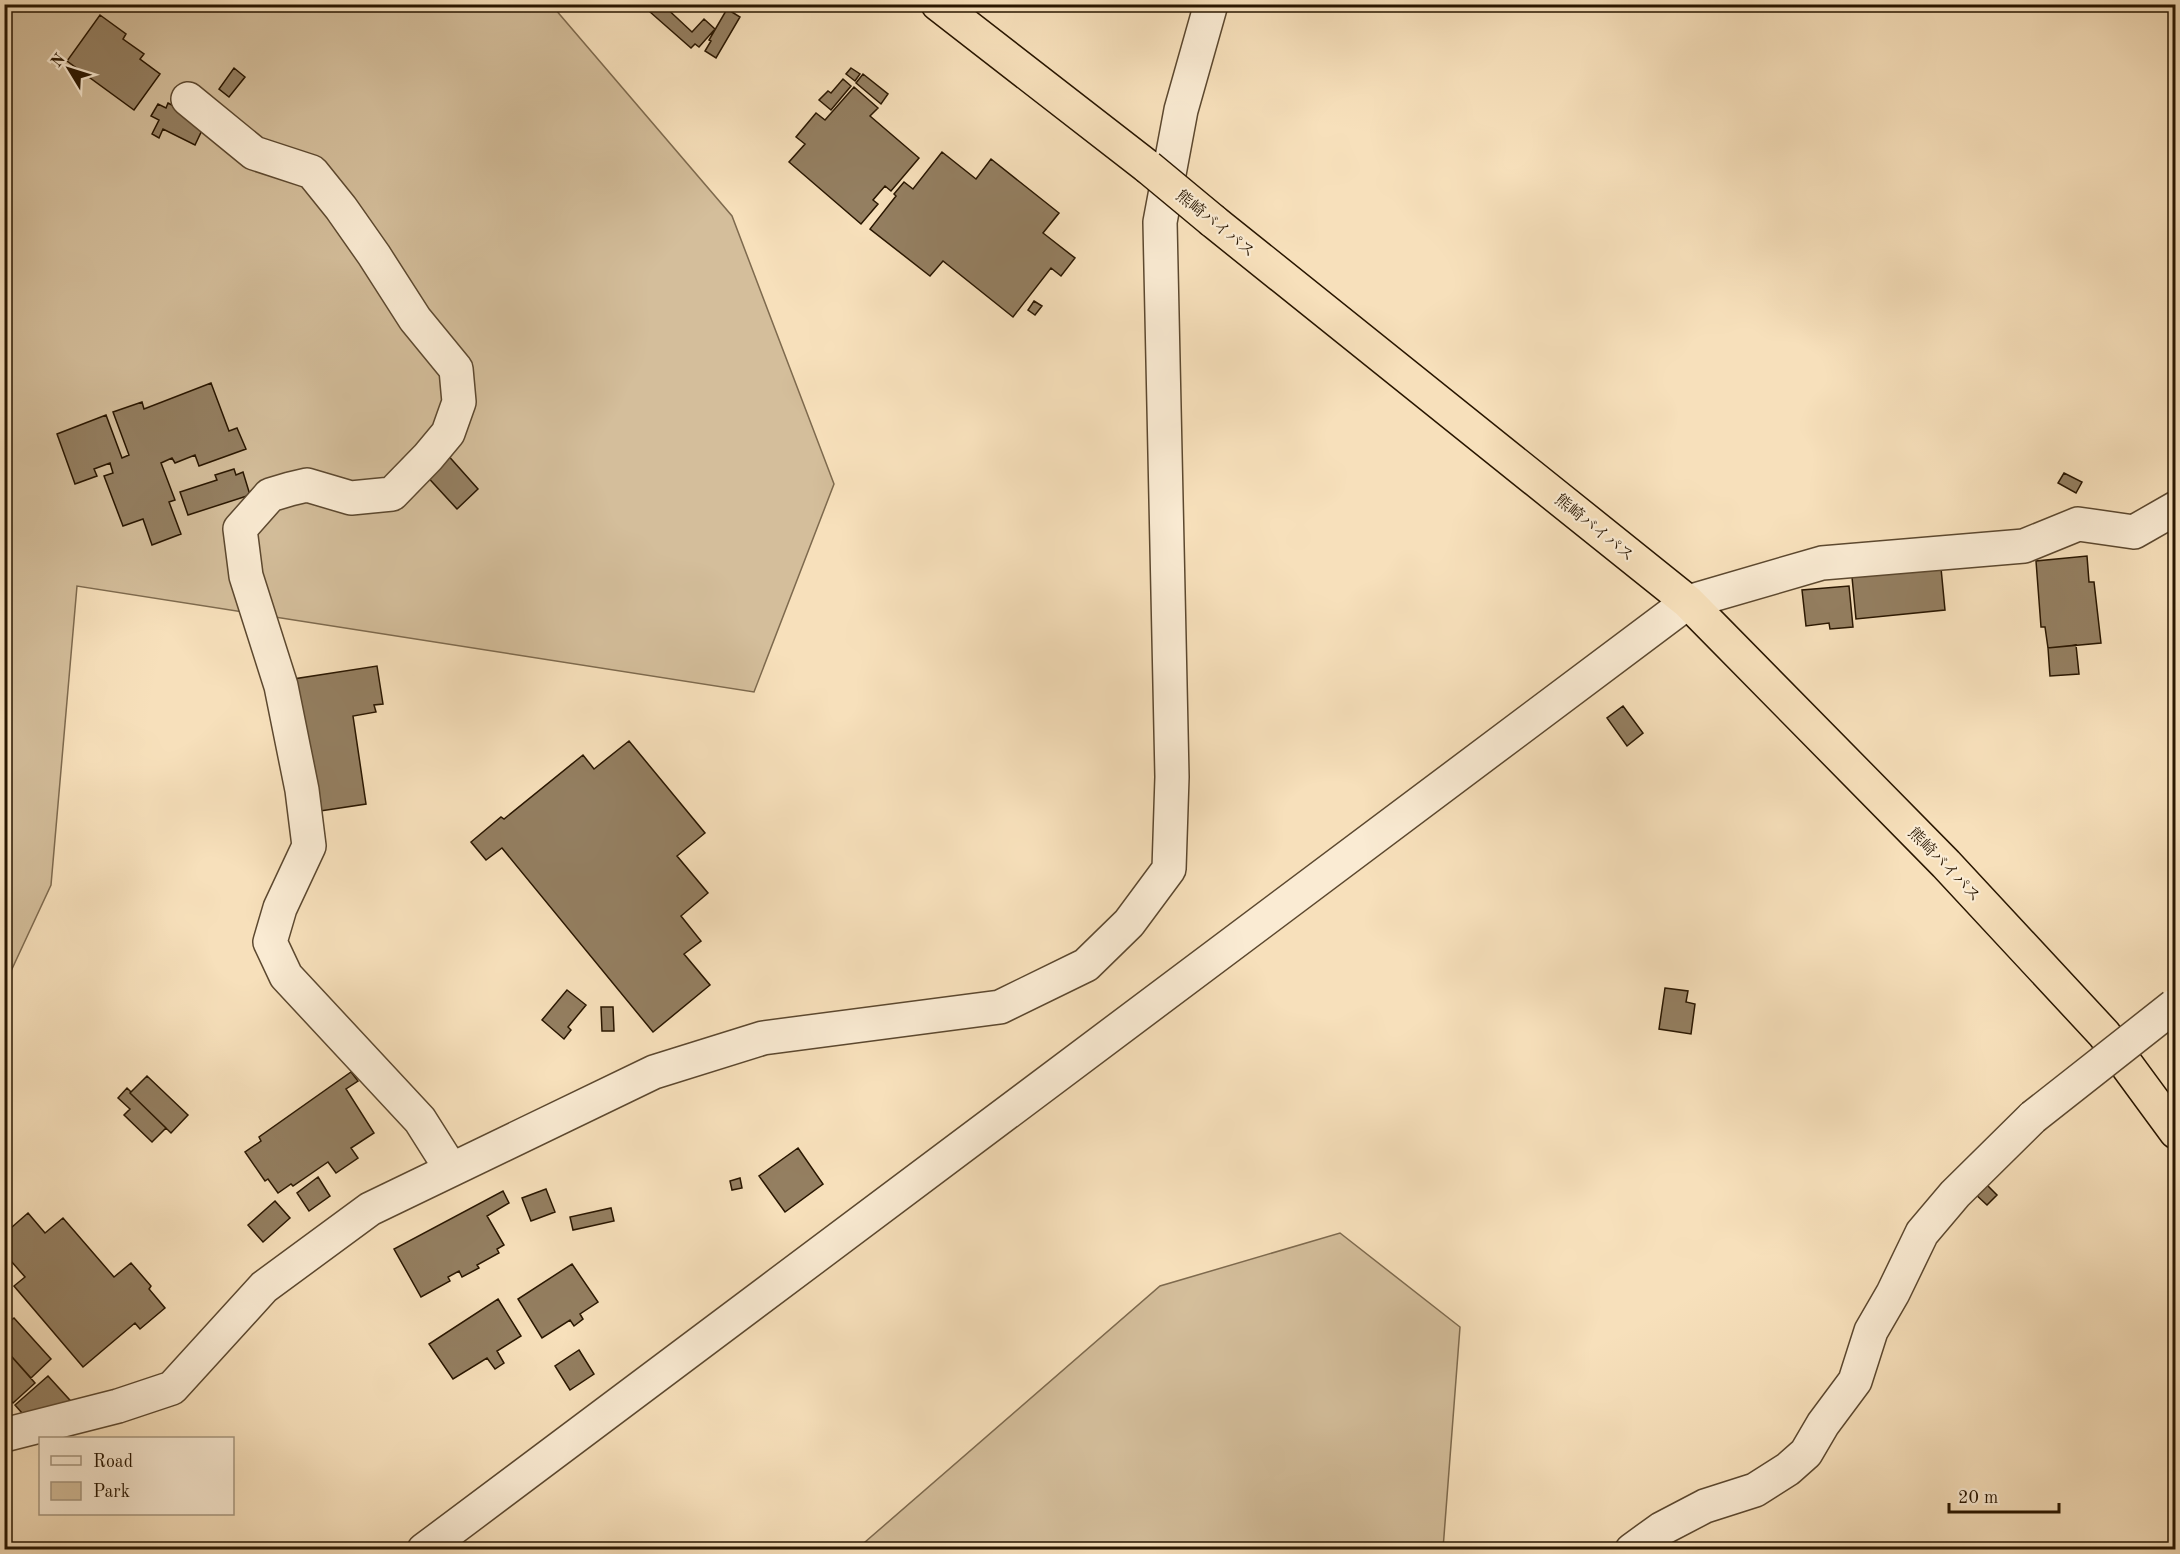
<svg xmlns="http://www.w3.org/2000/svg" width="2180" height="1554" font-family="'Old Standard TT','Noto Serif JP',serif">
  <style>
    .green { fill: #d4be9b; stroke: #7e6a4e; stroke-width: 1.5 }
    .building { fill: #947f61; stroke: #291600; stroke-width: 1.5 }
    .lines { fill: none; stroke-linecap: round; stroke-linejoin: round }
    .minor-casing { stroke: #5c482f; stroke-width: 36 }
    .tertiary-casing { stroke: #5c482f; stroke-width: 36 }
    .trunk-casing { stroke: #291600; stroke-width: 36 }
    .minor { stroke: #faebd3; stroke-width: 33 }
    .tertiary { stroke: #faebd3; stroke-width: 33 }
    .trunk { stroke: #f7e0bb; stroke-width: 33 }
    .minor-bridge-casing { stroke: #5c482f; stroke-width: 36; stroke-linecap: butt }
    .trunk-bridge-casing { stroke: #291600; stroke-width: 36; stroke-linecap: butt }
    .minor-bridge { stroke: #faebd3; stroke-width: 33 }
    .trunk-bridge { stroke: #f7e0bb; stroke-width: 33 }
    .labels { text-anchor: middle; stroke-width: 4.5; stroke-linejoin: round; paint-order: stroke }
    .street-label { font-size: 16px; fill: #291600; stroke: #faebd3 }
  </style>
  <rect width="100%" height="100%" fill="#f7e0bb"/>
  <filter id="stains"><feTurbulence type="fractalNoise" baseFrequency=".00333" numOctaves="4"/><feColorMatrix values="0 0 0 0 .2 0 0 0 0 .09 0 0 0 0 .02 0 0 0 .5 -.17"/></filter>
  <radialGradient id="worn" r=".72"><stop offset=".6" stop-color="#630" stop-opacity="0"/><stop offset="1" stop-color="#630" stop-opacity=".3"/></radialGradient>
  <path class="green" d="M 528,4 L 555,9 L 732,216 L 834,484 L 754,692 L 77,586 L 51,885 L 5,984 L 5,5 Z
    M 1340,1233 L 1460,1327 L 1443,1549 L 857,1549 L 1160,1286 Z"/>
  <path class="building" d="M 656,4 L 662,4 L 692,32 L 704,19 L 715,29 L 699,47 L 695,44 L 691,48 L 650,12 Z
    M 727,9 L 740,17 L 716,58 L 705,51 L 711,41 L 709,40 Z
    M 100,15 L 126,34 L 123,39 L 144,54 L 140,59 L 160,74 L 134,110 L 67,61 Z
    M 234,68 L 245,77 L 229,97 L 219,89 Z
    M 851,68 L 860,74 L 855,81 L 846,74 Z
    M 863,74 L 888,94 L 881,104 L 856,83 Z
    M 843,79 L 851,86 L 831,110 L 819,100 L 828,91 L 831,93 Z
    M 854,87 L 878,108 L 870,116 L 919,158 L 891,191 L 885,186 L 873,200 L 878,204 L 861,224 L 789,162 L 805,144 L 796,137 L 816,113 L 825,120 Z
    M 168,103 L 199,119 L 204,126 L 195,145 L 163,129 L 159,138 L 152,134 L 159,120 L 151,116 L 158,104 L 166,108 Z
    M 942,152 L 976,179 L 991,159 L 1059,213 L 1043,233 L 1075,258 L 1061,276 L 1051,268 L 1013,317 L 943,261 L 930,276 L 870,229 L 896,196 L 894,194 L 904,182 L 913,189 Z
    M 1034,301 L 1042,306 L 1035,315 L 1028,310 Z
    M 211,383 L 229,431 L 237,428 L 246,449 L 199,466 L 195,455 L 175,463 L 172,458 L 161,463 L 175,500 L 169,502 L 181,534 L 152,545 L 143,519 L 123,526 L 104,476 L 113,473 L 110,463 L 94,469 L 97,476 L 75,484 L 57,434 L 106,415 L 122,458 L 129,455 L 113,412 L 142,402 L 144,409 Z
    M 445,452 L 478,489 L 457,509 L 423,472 Z
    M 234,469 L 236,475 L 243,472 L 250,495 L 188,515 L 180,492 L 217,480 L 215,475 Z
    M 2064,473 L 2082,482 L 2076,493 L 2058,483 Z
    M 2087,556 L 2089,582 L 2094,582 L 2101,643 L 2048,648 L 2045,627 L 2041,627 L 2036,561 Z
    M 1941,568 L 1945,610 L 1856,619 L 1852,577 Z
    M 1849,586 L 1853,627 L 1830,629 L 1829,623 L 1806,626 L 1802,590 Z
    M 2076,645 L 2079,674 L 2050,676 L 2048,648 Z
    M 377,666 L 383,704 L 374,705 L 376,712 L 353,716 L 366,804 L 294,815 L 287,680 Z
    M 1623,706 L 1643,733 L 1627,746 L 1607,718 Z
    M 629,741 L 705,833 L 677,856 L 708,893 L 681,916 L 701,941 L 684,954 L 710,985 L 653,1032 L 502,848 L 486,860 L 471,842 L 501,817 L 504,819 L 583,755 L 594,769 Z
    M 1665,988 L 1688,991 L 1686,1002 L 1695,1004 L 1691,1034 L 1659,1029 Z
    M 567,990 L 586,1005 L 568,1027 L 571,1030 L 564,1039 L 542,1020 Z
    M 601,1007 L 613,1007 L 614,1031 L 602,1031 Z
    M 351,1072 L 358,1081 L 346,1089 L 374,1133 L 351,1148 L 358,1158 L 336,1173 L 328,1162 L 293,1186 L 291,1184 L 278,1193 L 268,1179 L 265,1181 L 245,1152 L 261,1141 L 259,1137 Z
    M 147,1076 L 188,1115 L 171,1133 L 130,1093 Z
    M 127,1088 L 131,1092 L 130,1093 L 166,1128 L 152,1142 L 124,1115 L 130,1109 L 118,1098 Z
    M 798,1148 L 823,1184 L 785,1212 L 759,1176 Z
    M 318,1177 L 330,1196 L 309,1211 L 297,1193 Z
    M 740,1178 L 742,1188 L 732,1190 L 730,1181 Z
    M 1983,1181 L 1997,1195 L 1987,1205 L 1973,1192 Z
    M 546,1189 L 555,1212 L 531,1221 L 522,1198 Z
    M 503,1191 L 509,1203 L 487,1216 L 504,1245 L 497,1249 L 499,1253 L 477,1265 L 479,1268 L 462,1277 L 459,1271 L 448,1277 L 450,1281 L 421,1297 L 394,1249 Z
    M 275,1201 L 290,1218 L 263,1242 L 248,1225 Z
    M 611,1208 L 614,1221 L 573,1230 L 570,1217 Z
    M 28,1213 L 45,1233 L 63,1218 L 114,1277 L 131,1263 L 151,1286 L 149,1289 L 165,1308 L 140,1329 L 135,1323 L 83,1367 L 14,1286 L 25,1277 L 4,1253 L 4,1234 Z
    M 572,1264 L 598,1302 L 580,1314 L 583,1319 L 574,1326 L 570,1320 L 542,1338 L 518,1299 Z
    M 498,1299 L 521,1336 L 497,1351 L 504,1363 L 495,1369 L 487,1358 L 453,1379 L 429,1344 Z
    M 14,1318 L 51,1359 L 31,1378 L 4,1348 L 4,1326 Z
    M 4,1348 L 35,1383 L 13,1403 L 4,1394 Z
    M 579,1350 L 594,1374 L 570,1390 L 555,1366 Z
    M 48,1376 L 78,1409 L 44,1438 L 15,1405 Z"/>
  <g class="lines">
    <defs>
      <path id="minor" d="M 188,99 L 254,153 L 312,172 L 341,208 L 374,255 L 415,319 L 456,369 L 459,402 L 448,433 L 428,457 L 392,494 L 351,498 L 307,485 L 290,489 L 270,495 L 240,529 L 246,576 L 281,686 L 302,790 L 309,846 L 280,908 L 270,942 L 286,976 L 420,1120 L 451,1169
        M 1688,602 L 1822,563 L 2024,546 L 2078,524 L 2134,532 L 2176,508
        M 4,1435 L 118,1406 L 172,1388 L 264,1287 L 370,1209 L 654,1072 L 763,1038 L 1000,1007 L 1086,965 L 1129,923 L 1169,869 L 1172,777 L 1160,222 L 1181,110 L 1211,4
        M 1632,1550 L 1661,1529 L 1705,1506 L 1755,1490 L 1788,1469 L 1806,1453 L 1823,1424 L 1855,1381 L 1871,1331 L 1893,1293 L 1922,1233 L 1955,1194 L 2033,1117"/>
      <path id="tertiary" d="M 424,1550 L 1688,602"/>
      <path id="trunk" d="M 938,4 L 1148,167
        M 1213,221 L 1688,602 L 1946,864 L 2104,1034 L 2176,1132"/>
    </defs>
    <use href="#minor" class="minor-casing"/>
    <use href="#tertiary" class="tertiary-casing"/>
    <use href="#trunk" class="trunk-casing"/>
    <use href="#minor" class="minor"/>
    <use href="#tertiary" class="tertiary"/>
    <use href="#trunk" class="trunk"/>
    <defs>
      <path id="minor-bridge" d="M 2033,1117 L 2174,1006"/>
      <path id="trunk-bridge" d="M 1148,167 L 1213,221"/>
    </defs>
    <use href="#minor-bridge" class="minor-bridge-casing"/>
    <use href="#trunk-bridge" class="trunk-bridge-casing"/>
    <use href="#minor-bridge" class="minor-bridge"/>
    <use href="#trunk-bridge" class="trunk-bridge"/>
  </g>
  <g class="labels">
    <g class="street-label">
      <text transform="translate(1216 223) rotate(39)" y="6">熊崎バイパス</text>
      <text transform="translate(1595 527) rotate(39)" y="6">熊崎バイパス</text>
      <text transform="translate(1945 864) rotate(46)" y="6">熊崎バイパス</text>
    </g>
  </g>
  <rect width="2180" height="1554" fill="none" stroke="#f7e0bb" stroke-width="24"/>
  <rect x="6" y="6" width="2168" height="1542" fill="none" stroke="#291600" stroke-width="3"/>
  <rect x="12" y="12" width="2156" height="1530" fill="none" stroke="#291600" stroke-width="1.5"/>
  <rect x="39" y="1437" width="195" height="78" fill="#faebd3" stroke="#a6967f" stroke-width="1.5"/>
  <rect x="51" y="1456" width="30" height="9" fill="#faebd3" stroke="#a6967f" stroke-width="1.5"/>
  <text x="93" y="1467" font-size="18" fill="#291600">Road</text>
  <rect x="51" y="1482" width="30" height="18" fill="#d4be9b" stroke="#a6967f" stroke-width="1.5"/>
  <text x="93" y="1497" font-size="18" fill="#291600">Park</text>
  <g transform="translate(69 69) rotate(308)" stroke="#faebd3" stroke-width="4.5" paint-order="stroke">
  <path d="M0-4.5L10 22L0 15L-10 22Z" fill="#291600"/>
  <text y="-9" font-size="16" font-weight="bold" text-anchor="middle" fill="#291600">N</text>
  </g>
  <path d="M1949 1503v9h110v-9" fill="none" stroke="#291600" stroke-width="3"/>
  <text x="1958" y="1503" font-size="18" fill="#291600" stroke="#faebd3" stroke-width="4.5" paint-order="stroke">20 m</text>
  <rect width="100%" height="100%" filter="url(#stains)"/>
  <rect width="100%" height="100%" fill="url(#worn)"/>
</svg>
